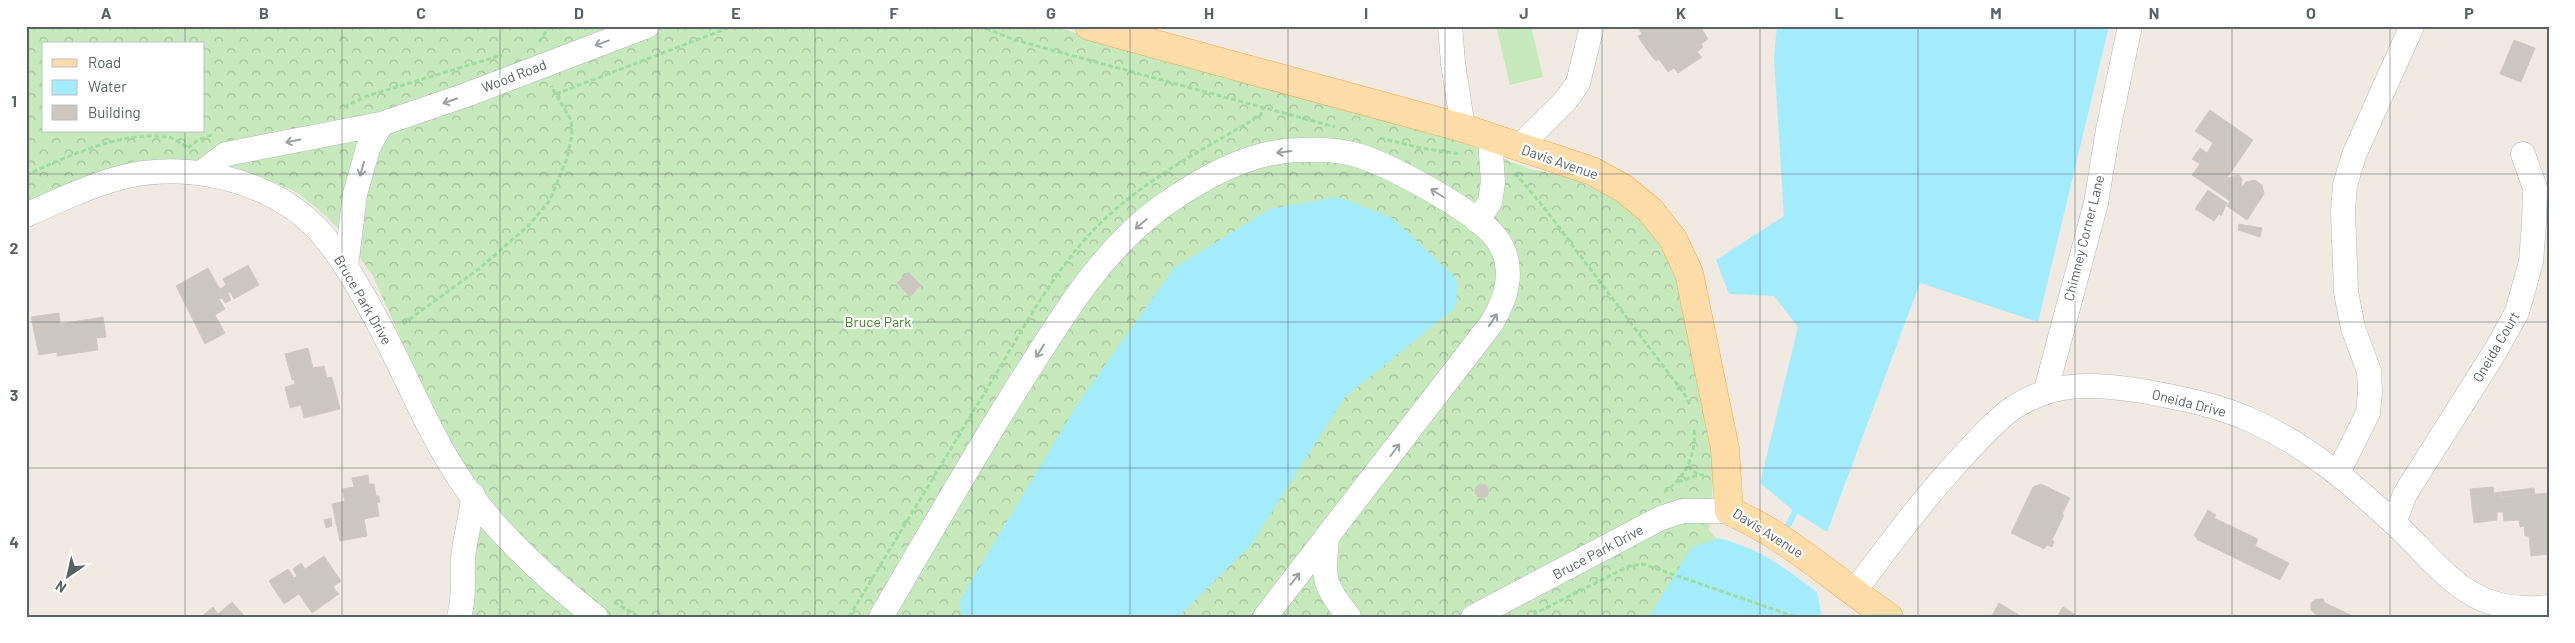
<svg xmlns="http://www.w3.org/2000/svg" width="2575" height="643" font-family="Barlow,sans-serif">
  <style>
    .grass { fill: #c7eabd }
    .forest { fill: url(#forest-crowns); fill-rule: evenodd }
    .water { fill: #a4ecff }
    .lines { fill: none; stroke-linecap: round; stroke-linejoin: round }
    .stream { stroke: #a4ecff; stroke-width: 6 }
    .building { fill: #cdc7c2; stroke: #d5cac1 }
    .minor-casing { stroke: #b4b8bc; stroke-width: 25 }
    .major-casing { stroke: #ffa44d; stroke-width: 29 }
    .path { stroke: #9fdda0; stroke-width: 3; stroke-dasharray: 5 2.5; stroke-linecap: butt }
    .minor { stroke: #fff; stroke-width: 24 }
    .major { stroke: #ffdda9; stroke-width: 28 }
    .oneway { stroke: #9da1a3 }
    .grid { fill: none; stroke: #5b6266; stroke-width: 1; stroke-opacity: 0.55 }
    .labels { text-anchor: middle; stroke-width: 4.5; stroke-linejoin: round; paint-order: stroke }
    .street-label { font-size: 14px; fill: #5b6266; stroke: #fff }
    .park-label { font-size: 14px; fill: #3c852b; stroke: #fff }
    .neatline { fill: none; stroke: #5b6266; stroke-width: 2 }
    .grid-label { font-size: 16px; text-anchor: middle; font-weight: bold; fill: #5b6266 }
  </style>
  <defs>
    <pattern id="forest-crowns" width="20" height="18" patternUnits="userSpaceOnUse" patternTransform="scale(1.25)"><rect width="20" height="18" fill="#c7eabd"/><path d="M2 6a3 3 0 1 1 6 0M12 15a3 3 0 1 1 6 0" fill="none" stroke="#a5c19d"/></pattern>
  </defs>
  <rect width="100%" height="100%" fill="#f0eae3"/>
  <path class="grass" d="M 1496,26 L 1531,26 L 1543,77 L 1510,85 Z"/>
  <path class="forest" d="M 26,26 L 1055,26 L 1112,45 L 1447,137 L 1530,169 L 1566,176 L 1627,204 L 1660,239 L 1676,269 L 1715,456 L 1709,530 L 1730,554 L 1708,617 L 468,617 L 472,550 L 487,501 L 439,424 L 373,276 L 342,233 L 326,216 L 298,193 L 265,178 L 230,166 L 165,160 L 119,167 L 26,203 ZM 44,44 L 204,44 L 204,131 L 44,131 Z"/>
  <path class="water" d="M 1777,26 L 2109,26 L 2038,322 L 1920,283 L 1827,532 L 1795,512 L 1760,483 L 1798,327 L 1774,296 L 1729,294 L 1716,260 L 1784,216 L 1774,57 Z
    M 1338,197 L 1392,218 L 1457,279 L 1456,307 L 1344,398 L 1250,546 L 1178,617 L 961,617 L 960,600 L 1077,405 L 1174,268 L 1270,209 Z
    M 1718,538 C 1761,549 1782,566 1817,592 L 1822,617 L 1649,617 L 1691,548 Z"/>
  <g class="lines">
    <path class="stream" d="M 1783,535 L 1795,512"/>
  </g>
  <path class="building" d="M 1637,26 L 1700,26 L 1708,39 L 1701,44 L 1703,47 L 1697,52 L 1702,57 L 1678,73 L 1674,68 L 1668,72 L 1659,59 L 1656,61 L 1653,58 L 1640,40 L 1638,36 L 1642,34 Z
    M 2514,40 L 2535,48 L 2521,82 L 2500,74 Z
    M 2210,110 L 2253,140 L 2227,178 L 2239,175 L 2242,179 L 2241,188 L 2246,182 L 2255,180 L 2262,185 L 2264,194 L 2247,220 L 2227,206 L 2230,201 L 2192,175 L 2200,164 L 2192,159 L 2200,148 L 2207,153 L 2213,143 L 2195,131 Z
    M 2208,190 L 2227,203 L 2221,216 L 2219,214 L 2214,221 L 2195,209 Z
    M 2239,224 L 2262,228 L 2260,237 L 2238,230 Z
    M 248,265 L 259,285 L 234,299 L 230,292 L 228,293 L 231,300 L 225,303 L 222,298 L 219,299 L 225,309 L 215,315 L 225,333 L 205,344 L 176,286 L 208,268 L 220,289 L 226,285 L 223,279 Z
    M 908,272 L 921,285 L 910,297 L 897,283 Z
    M 59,313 L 60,324 L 103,317 L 106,337 L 96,338 L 98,350 L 57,356 L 57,352 L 39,355 L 31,317 Z
    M 308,348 L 313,368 L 324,366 L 327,378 L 332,377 L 340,409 L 304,418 L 301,405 L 290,408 L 285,387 L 295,384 L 294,380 L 292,380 L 285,354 Z
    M 368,475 L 369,484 L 374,484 L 376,496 L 379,496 L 380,502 L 377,503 L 379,516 L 364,519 L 367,536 L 340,541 L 332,504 L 345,501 L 342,489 L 354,487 L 352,478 Z
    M1475 491a7 7 0 1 1 14 0a7 7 0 1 1-14 0Z
    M 2041,484 L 2070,498 L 2062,514 L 2064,515 L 2052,540 L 2054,541 L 2052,547 L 2047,545 L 2044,549 L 2011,533 L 2033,487 Z
    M 2493,487 L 2494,493 L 2501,492 L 2501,497 L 2549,493 L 2549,554 L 2531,556 L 2529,536 L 2525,536 L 2524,526 L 2520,527 L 2519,520 L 2504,521 L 2503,512 L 2497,512 L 2497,520 L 2474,523 L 2470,489 Z
    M 2534,488 L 2535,494 L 2501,497 L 2501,492 Z
    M 2208,510 L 2216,515 L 2214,518 L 2258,539 L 2255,546 L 2289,563 L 2280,580 L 2198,540 L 2194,535 Z
    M 331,518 L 332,526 L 326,528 L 324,520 Z
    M 324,556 L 341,581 L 333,587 L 339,594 L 312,613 L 299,594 L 284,604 L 269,581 L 288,569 L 294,578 L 297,576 L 293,569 L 301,563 L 305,569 Z
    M 2316,599 L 2323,599 L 2325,603 L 2355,617 L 2322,617 L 2315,614 L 2311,610 L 2311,603 Z
    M 232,602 L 243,614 L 240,617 L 201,617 L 213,607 L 218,614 Z
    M 1999,603 L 2022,617 L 1991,617 Z
    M 2063,607 L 2079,617 L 2057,617 Z"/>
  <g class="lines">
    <defs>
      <path id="minor" d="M 1450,26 L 1453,63 L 1463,128
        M 1518,148 L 1566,100 L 1578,83 L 1592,26
        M 201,173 L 226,154 L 381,124 L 466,95 L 647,26
        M 26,215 C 57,201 87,187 119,178 C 188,160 274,180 322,234 C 342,258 359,287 374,315 C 404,369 426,429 461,481 C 496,533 547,579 596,617
        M 1477,221 L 1490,202 L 1493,182 L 1490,139
        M 346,267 L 355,194 L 368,148 L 381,124
        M 2046,390 L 2096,203 L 2108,130 L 2130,26
        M 2338,473 L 2368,413 L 2370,392 L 2369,371 L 2353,328 L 2346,292 L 2343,211 L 2345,185 L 2354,155 L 2412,26
        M 2394,523 L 2405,494 L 2496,350 L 2517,312 L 2531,262 L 2534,224 L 2535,188 L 2523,154
        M 1327,539 C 1323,581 1323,583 1349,617
        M 1854,592 C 1889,545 1924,498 1964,455 C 1979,439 1993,423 2010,410 C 2052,381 2093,383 2142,391 C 2179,398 2218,405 2253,421 C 2306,445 2350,482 2392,521 C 2444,569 2468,617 2549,607
        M 459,617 C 465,597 462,578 463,558 C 465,537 472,516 473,495
        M 881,617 C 928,537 973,457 1022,380 C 1062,317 1100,252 1161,207 C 1202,178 1251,150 1302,150 C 1321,149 1342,150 1360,156 C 1393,167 1476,211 1496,238 C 1517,266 1507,298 1491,324 L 1265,617
        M 1473,617 L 1661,518 L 1683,511 L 1729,511"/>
      <path id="major" d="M 1089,26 L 1463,128 L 1592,171 L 1623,188 L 1650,210 L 1673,239 L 1689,273 L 1725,449 L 1729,511 C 1788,536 1836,582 1889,617"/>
    </defs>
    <use href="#minor" class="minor-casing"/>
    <use href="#major" class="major-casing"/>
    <path class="path" d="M 979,26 L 1015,40 L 1335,127
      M 539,42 L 550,26
      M 556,94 L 733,26
      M 344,107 L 367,96 L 502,55
      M 1380,138 L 1421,148 L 1460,154
      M 188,148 L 198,140 L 214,134
      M 1515,173 L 1546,210 L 1685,395 L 1690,406
      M 26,175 C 67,157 122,130 168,137 C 175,138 182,144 188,148
      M 403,324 L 480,268 L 529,225 L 550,200 L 567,158 L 572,135 L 571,120 L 551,86
      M 1688,466 L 1698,475 L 1704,475
      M 1678,482 L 1698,475
      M 1664,492 C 1685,479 1697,453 1694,429
      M 614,602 L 639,617
      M 1534,610 L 1536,613 L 1629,566 L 1643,564 L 1796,617
      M 849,617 C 896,539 943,462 990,384 C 1020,334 1049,279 1088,236 C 1136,183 1201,151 1261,115 L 1263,107"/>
    <use href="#minor" class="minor"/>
    <use href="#major" class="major"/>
  </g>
  <defs><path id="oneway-shaft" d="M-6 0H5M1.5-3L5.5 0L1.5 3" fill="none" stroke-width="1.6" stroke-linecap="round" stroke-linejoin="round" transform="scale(1.25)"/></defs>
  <g class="oneway">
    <use href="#oneway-shaft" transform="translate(602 43) rotate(160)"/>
    <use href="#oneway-shaft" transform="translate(450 101) rotate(161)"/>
    <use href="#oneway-shaft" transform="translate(293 141) rotate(169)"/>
    <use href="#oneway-shaft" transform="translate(1284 152) rotate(173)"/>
    <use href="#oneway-shaft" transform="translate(362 169) rotate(106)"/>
    <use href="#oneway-shaft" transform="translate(1437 193) rotate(-148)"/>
    <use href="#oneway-shaft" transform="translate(1141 224) rotate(140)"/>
    <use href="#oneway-shaft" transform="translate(1493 320) rotate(-56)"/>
    <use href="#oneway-shaft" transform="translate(1040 351) rotate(122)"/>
    <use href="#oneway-shaft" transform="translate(1395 450) rotate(-53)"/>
    <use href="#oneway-shaft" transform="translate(1295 579) rotate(-52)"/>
  </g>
  <path class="grid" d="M 185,26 L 185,44M 342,26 L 342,617M 500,26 L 500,617M 658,26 L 658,617M 815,26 L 815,617M 972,26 L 972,617M 1130,26 L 1130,617M 1288,26 L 1288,617M 1445,26 L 1445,617M 1602,26 L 1602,617M 1760,26 L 1760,617M 1918,26 L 1918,617M 2075,26 L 2075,617M 2232,26 L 2232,617M 2390,26 L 2390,617M 185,131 L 185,617M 26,174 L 2549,174M 26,322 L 2549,322M 26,468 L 2549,468"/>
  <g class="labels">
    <g class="street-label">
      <text transform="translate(514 76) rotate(-21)" y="5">Wood Road</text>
      <text transform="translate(1560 162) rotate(19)" y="5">Davis Avenue</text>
      <text transform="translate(2084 238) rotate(-76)" y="5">Chimney Corner Lane</text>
      <text transform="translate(363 300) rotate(60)" y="5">Bruce Park Drive</text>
      <text transform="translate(2496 347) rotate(-60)" y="5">Oneida Court</text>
      <text transform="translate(2189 403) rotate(14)" y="5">Oneida Drive</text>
      <text transform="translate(1768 533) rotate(32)" y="5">Davis Avenue</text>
      <text transform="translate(1598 552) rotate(-28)" y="5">Bruce Park Drive</text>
    </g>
    <g class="park-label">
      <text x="878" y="327">Bruce Park</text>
    </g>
  </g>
  <rect width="2575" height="643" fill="none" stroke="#ffffff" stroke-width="55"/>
  <rect x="42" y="42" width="162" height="90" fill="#ffffff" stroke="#bdc0c2"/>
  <rect x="52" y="59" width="25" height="8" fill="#ffdda9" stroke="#bdc0c2"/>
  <text x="88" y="68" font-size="15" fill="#5b6266">Road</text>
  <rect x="52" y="80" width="25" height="15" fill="#a4ecff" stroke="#bdc0c2"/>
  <text x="88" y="92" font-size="15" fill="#5b6266">Water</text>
  <rect x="52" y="105" width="25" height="15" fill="#cdc7c2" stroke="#bdc0c2"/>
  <text x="88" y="118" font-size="15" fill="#5b6266">Building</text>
  <g transform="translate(68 576) rotate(214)" stroke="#ffffff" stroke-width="4" paint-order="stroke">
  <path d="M0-4L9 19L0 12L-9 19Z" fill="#5b6266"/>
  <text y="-8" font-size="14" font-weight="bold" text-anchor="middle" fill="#5b6266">N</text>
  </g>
  <rect x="28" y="28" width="2520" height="588" class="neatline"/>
  <g class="grid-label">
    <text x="106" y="19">A</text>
    <text x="264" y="19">B</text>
    <text x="421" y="19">C</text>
    <text x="579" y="19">D</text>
    <text x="736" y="19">E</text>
    <text x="894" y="19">F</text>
    <text x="1051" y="19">G</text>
    <text x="1209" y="19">H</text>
    <text x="1366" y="19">I</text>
    <text x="1524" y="19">J</text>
    <text x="1681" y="19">K</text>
    <text x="1839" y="19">L</text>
    <text x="1996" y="19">M</text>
    <text x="2154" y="19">N</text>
    <text x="2311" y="19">O</text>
    <text x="2469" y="19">P</text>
    <text x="14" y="107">1</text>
    <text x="14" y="254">2</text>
    <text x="14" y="401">3</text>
    <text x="14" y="548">4</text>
  </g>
</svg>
